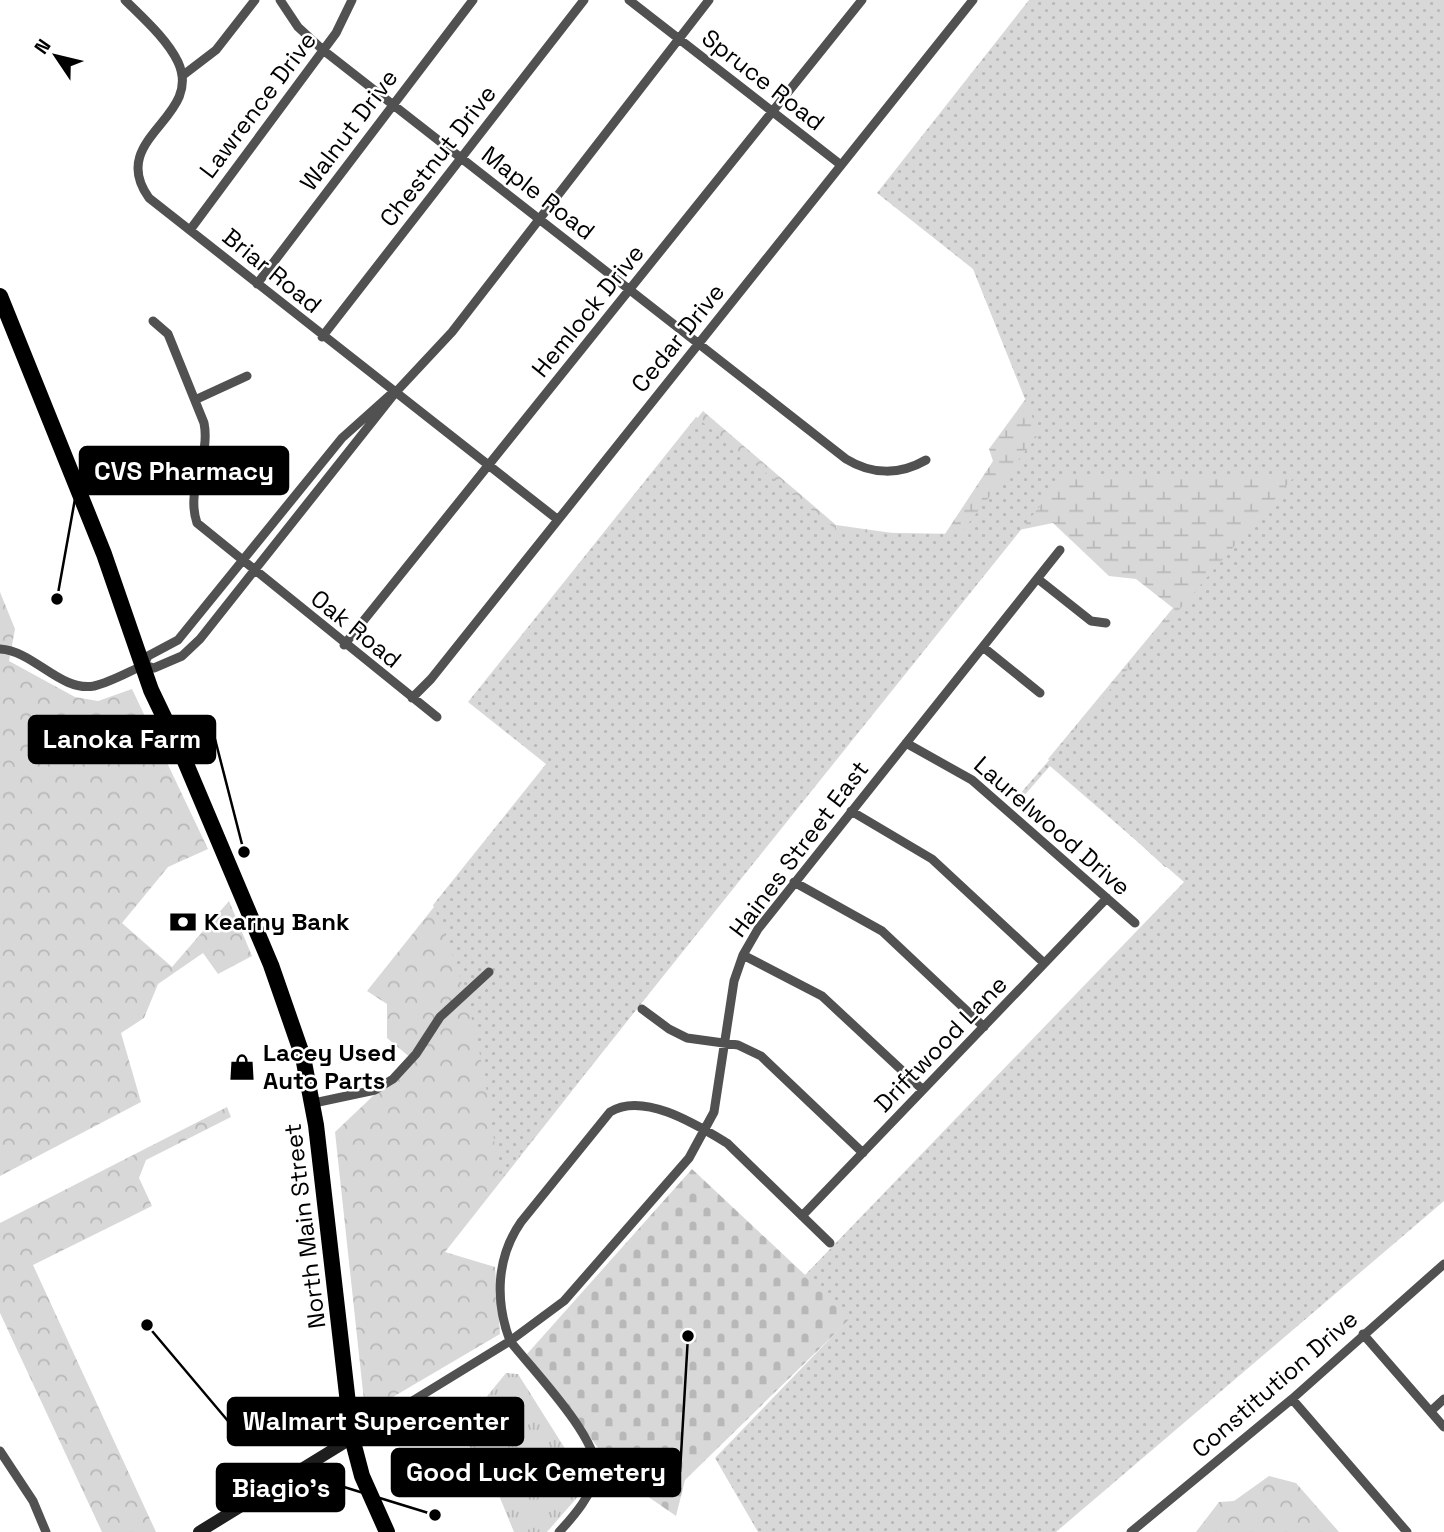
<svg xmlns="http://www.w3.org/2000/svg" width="1444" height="1532" font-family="'Space Grotesk',sans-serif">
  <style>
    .grass { fill: url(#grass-tufts) }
    .forest { fill: url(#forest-crowns) }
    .wetland { fill: url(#wetland-marsh) }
    .cemetery { fill: url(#cemetery-stones) }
    .park { fill: url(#park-dots) }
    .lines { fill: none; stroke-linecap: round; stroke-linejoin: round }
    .street { stroke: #515151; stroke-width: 9 }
    .secondary { stroke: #1e1e1e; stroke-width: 12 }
    .highway { stroke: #000; stroke-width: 16 }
    .labels { text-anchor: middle; stroke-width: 5; stroke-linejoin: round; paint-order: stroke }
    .street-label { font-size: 24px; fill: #000; stroke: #fff }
    .poi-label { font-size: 24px; font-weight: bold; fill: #000; stroke: #fff; text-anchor: start }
    .leader { fill: none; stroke: #000; stroke-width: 2.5 }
    .callout-dot { fill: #000; stroke: #fff; stroke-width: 2.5 }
    .callout { fill: #000; stroke: #000; stroke-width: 2.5 }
    .callout-label { font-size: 26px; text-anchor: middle; font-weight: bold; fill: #fff }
  </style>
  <defs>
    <pattern id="grass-tufts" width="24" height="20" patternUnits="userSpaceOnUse" patternTransform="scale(1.75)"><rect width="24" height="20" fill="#d8d8d8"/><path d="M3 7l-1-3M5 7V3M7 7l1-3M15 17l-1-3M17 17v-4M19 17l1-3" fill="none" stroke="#b8b8b8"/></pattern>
    <pattern id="forest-crowns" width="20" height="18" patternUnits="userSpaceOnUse" patternTransform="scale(1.75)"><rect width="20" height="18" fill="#d8d8d8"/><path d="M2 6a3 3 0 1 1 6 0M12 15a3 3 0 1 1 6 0" fill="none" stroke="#b8b8b8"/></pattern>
    <pattern id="wetland-marsh" width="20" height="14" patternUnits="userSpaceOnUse" patternTransform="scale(1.75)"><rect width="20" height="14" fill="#d8d8d8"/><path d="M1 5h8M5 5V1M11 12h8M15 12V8" fill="none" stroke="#b8b8b8"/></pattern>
    <pattern id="cemetery-stones" width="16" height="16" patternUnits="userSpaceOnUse" patternTransform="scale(1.75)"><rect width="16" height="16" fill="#d8d8d8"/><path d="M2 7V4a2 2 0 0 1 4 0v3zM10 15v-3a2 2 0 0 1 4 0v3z" fill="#b8b8b8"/></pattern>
    <pattern id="park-dots" width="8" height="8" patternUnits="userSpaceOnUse" patternTransform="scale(1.75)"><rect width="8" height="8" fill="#d8d8d8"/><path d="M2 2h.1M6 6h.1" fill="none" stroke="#b8b8b8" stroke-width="1.8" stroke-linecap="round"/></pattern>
  </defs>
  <rect width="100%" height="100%" fill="#fff"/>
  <path class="grass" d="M 506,1373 L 518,1374 L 588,1485 L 547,1532 L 514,1532 L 493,1481 L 459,1431 Z"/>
  <path class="forest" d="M 703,411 L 836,525 L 837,531 L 683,950 L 445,1252 L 495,1267 L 500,1334 L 381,1404 L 364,1401 L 335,1132 L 412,1059 L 387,1038 L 387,1004 L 367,991 L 551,760 L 588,558 Z
    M 0,592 L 15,629 L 9,661 L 75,697 L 98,701 L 132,689 L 208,849 L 168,867 L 122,923 L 172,967 L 229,901 L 252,956 L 218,974 L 203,953 L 158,984 L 144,1018 L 121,1033 L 141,1102 L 0,1176 Z
    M 227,1107 L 231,1117 L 146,1160 L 139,1178 L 152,1206 L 33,1265 L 156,1532 L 102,1532 L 0,1313 L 0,1223 Z
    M 1269,1476 L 1296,1483 L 1339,1532 L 1196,1532 L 1219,1502 L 1234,1501 Z"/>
  <path class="wetland" d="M 1071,337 L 1444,350 L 1331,875 L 1165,867 L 1048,759 L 1173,608 L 1136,579 L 1109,576 L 1053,523 L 1019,530 L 925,603 L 837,531 L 836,525 L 941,540 L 993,461 L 989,449 Z"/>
  <path class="cemetery" d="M 692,1169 L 851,1318 L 685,1480 L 676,1516 L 621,1478 L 527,1354 Z"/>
  <path class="park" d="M 1029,0 L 1444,0 L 1444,1201 L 1056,1532 L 758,1532 L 715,1458 L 850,1318 L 804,1276 L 1184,882 L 1050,766 L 1015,806 L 1012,803 L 1294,477 L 1064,476 L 499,1181 C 488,1082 473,997 433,905 L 546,764 L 468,702 L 696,417 L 839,532 L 960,534 L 1039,434 L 973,269 L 877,193 Z"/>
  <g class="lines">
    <path class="street" d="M 125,0 C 143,18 167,39 178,62 C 204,118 106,138 149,198 L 557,519
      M 280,0 L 298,27 L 323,50 L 846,459 C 872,475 900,475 926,460
      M 629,0 L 841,165
      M 182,76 L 216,50 L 255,0
      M 190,230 L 336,33 L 352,0
      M 257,284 L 473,0
      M 153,321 L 168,334 L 204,423 C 211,458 185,488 197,523 L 437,717
      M 322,337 L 584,0
      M 197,399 L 247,376
      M 1038,579 L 1091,621 L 1106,623
      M 344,645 L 862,0
      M 983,647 L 1040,693
      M 0,649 C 34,651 60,692 94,686 C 111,682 128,672 144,665 L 148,656 L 178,640 L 342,438 L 390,395
      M 144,665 L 154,668 L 182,656 L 200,639 L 395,393 L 452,332 L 709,0
      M 412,698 L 431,679 L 973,0
      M 906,743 L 972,780 L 1135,923
      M 851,811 L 932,859 L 1044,963
      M 794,882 L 882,931 L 984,1027
      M 743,955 L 822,996 L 923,1090
      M 642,1009 L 669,1029 L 687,1038 L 738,1045 L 761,1056 L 863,1153
      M 314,1103 L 375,1090 L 393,1079 L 416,1054 L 440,1017 L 489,972
      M 802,1216 L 1107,898
      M 1363,1334 L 1444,1427
      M 1292,1399 L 1407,1532
      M 1431,1411 L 1444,1399
      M 352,1438 L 510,1341 L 564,1301 L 689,1158 L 714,1112 L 734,981 L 743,955 L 758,929 L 1060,550
      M 0,1451 L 33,1501 L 46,1532
      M 559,1532 C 574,1516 593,1494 596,1472 C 600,1439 531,1368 510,1341 C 495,1301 496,1258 521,1222 L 610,1112 C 643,1091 697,1125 727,1143 L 830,1243
      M 1131,1532 L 1292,1399 L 1444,1264"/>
    <path class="secondary" d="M 199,1532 L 352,1438"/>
    <path class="highway" d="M 0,296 L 104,554 L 151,690 L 184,759 L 271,965 L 303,1057 L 316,1125 L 352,1438 L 362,1476 L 387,1532"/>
  </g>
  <defs>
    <symbol id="bank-bare" viewBox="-9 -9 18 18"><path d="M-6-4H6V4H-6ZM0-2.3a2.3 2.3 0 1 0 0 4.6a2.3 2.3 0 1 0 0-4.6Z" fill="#000" stroke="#fff" stroke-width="2.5" paint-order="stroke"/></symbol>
    <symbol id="shop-bare" viewBox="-9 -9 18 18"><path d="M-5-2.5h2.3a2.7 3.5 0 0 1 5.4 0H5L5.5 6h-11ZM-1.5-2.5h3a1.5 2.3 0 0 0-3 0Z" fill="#000" stroke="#fff" stroke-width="2.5" paint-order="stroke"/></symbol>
  </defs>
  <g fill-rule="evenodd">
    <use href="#bank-bare" x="164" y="903" width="38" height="38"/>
    <use href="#shop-bare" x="223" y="1048" width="38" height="38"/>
  </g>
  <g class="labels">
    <g class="street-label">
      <text transform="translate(763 80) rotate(38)" y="8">Spruce Road</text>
      <text transform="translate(258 105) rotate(-53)" y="8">Lawrence Drive</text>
      <text transform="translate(349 130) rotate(-53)" y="8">Walnut Drive</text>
      <text transform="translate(438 156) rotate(-52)" y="8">Chestnut Drive</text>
      <text transform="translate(538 193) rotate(38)" y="8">Maple Road</text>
      <text transform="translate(272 271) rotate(39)" y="8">Briar Road</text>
      <text transform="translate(588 311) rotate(-51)" y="8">Hemlock Drive</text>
      <text transform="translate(678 338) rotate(-51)" y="8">Cedar Drive</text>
      <text transform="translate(356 629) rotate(39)" y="8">Oak Road</text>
      <text transform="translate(1052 826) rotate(41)" y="8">Laurelwood Drive</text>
      <text transform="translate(799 849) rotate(-53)" y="8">Haines Street East</text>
      <text transform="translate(941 1044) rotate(-46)" y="8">Driftwood Lane</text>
      <text transform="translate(305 1226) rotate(-97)" y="8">North Main Street</text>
      <text transform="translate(1275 1384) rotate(-41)" y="8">Constitution Drive</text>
    </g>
    <g class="poi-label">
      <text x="204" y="930">Kearny Bank</text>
      <text x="263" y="1061">Lacey Used<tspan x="263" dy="28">Auto Parts</tspan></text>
    </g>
  </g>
  <path class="leader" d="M57 599L80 471M244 852L215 739M147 1325L228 1421M688 1336L680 1472M435 1515L344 1487"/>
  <g class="callout-dot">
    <circle cx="57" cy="599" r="7"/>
    <circle cx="244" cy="852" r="7"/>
    <circle cx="147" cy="1325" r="7"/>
    <circle cx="688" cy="1336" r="7"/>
    <circle cx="435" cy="1515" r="7"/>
  </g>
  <g class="callout">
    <rect x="80" y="447" width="208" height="47" rx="7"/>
    <rect x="29" y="716" width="186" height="47" rx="7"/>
    <rect x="228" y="1398" width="295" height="47" rx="7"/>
    <rect x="392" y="1449" width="288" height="47" rx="7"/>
    <rect x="217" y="1464" width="127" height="47" rx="7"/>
  </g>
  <g class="callout-label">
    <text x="184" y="480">CVS Pharmacy</text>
    <text x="122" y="748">Lanoka Farm</text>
    <text x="376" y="1430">Walmart Supercenter</text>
    <text x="536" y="1481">Good Luck Cemetery</text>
    <text x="281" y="1497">Biagio's</text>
  </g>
  <g transform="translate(56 56) rotate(305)" stroke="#ffffff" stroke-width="5" paint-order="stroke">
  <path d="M0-5L12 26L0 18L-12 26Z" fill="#000000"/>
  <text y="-10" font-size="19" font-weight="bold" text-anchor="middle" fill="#000000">N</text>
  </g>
</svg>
